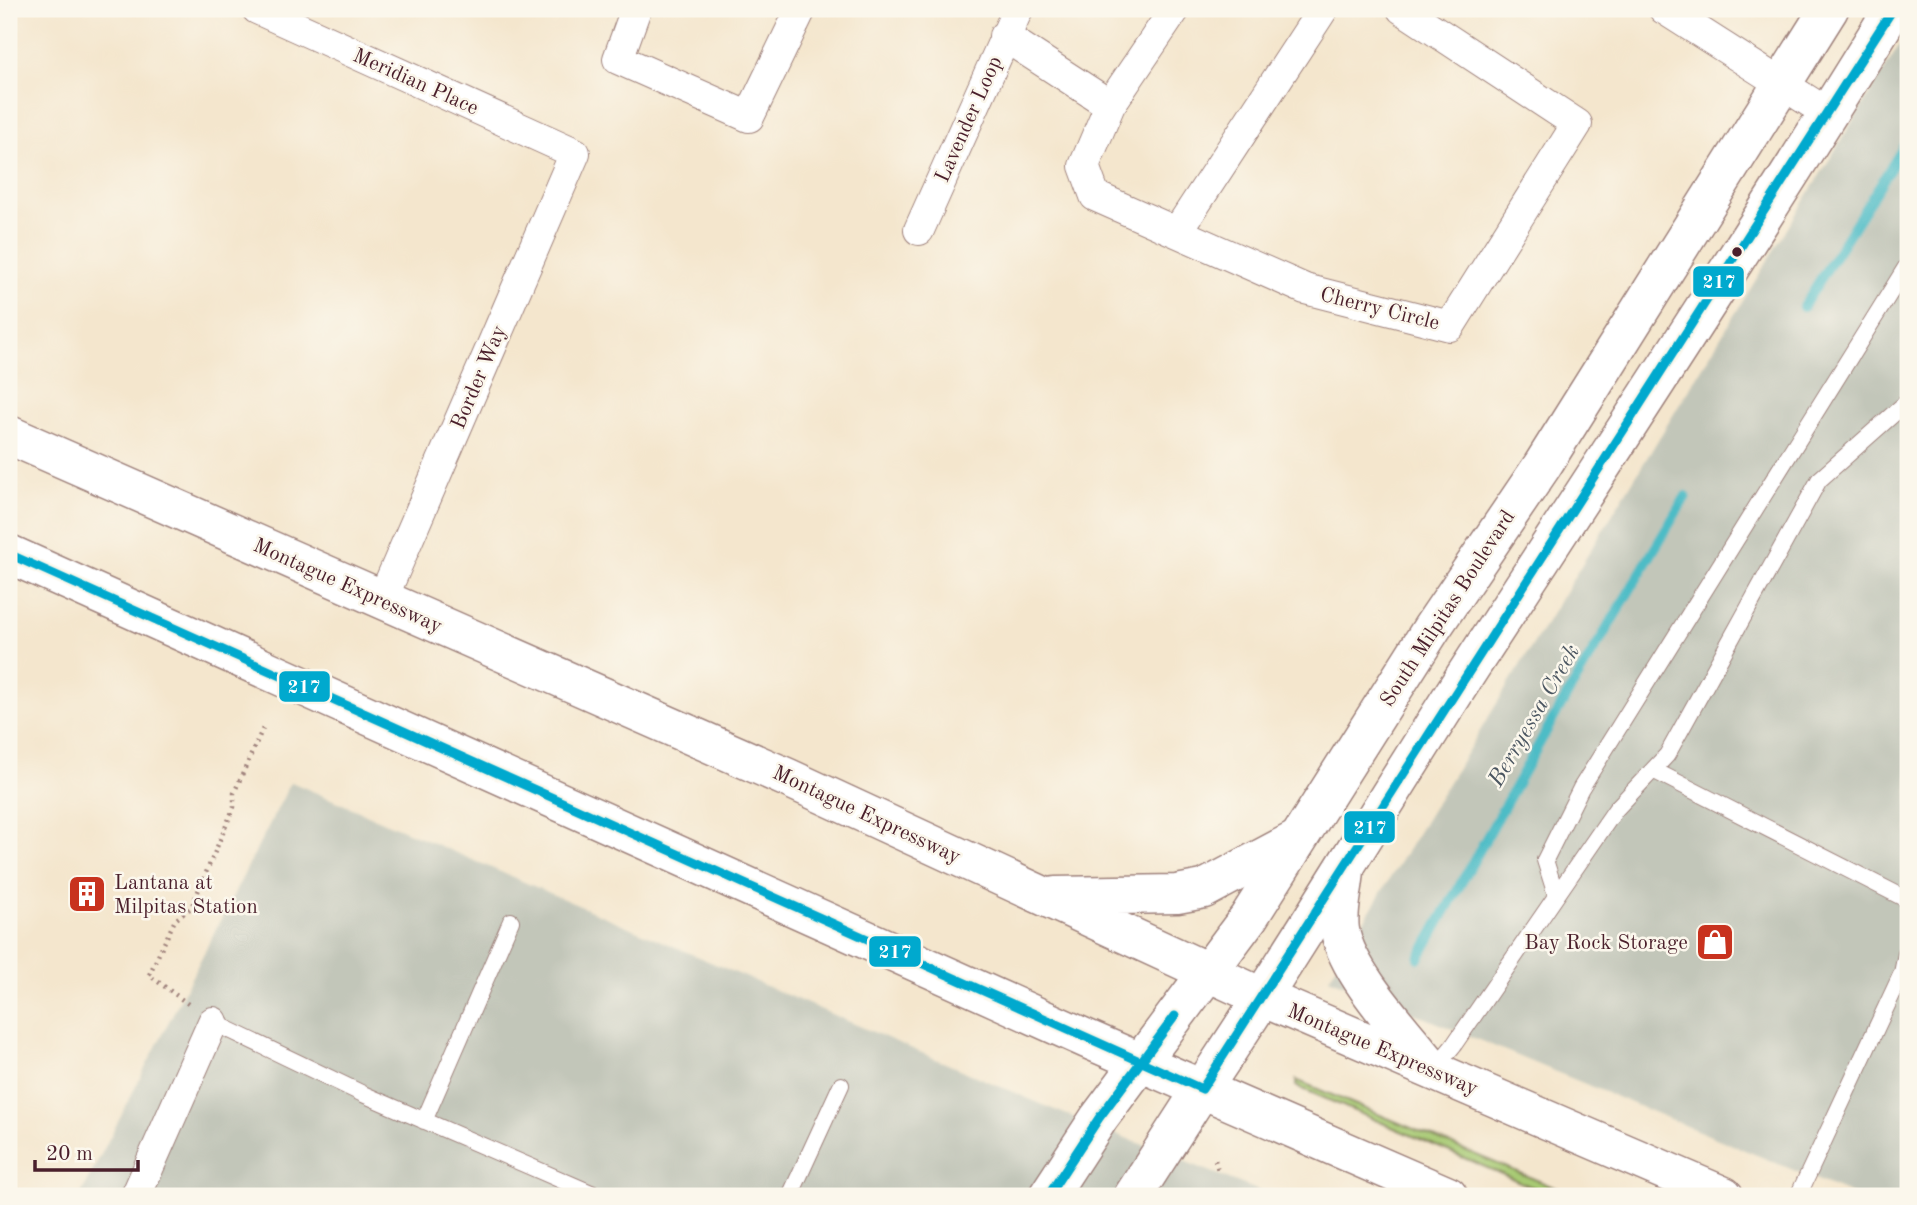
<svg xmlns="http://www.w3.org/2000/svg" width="1917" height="1205" font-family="'Old Standard TT',serif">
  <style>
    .industrial { fill: #c2c6b9 }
    .green { fill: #a7ca73; stroke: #78744f; stroke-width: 2 }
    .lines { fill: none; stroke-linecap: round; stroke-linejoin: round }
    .stream { stroke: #4ebcc6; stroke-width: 10 }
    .service-casing { stroke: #9f827c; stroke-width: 18 }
    .minor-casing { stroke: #9f827c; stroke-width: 32 }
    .tertiary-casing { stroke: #9f827c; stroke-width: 41 }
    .secondary-casing { stroke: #9f827c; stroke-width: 41 }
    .trunk-casing { stroke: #9f827c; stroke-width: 41 }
    .path { stroke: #9f827c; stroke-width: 4.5; stroke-dasharray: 2 5; stroke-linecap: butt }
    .service { stroke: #fff; stroke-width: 16 }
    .minor { stroke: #fff; stroke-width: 30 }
    .tertiary { stroke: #fff; stroke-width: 38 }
    .secondary { stroke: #fff; stroke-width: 38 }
    .trunk { stroke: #fff; stroke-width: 38 }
    .bus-1-casing { stroke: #fbf7ec; stroke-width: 14 }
    .bus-1 { stroke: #00a9ce; stroke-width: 9 }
    .bus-dot { fill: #4a1f2b; stroke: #fbf7ec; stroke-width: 2.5 }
    .labels { text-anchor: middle; stroke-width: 5; stroke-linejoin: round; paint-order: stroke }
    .street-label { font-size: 21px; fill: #4a1f2b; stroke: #fbf7ec }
    .poi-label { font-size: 21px; fill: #4a1f2b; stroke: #fbf7ec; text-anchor: start }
    .water-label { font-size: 23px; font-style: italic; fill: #4b5661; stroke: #fbf7ec }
    .line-badge { stroke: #fbf7ec; stroke-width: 2.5 }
    .badge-label { font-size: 19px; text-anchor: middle; font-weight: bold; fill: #fff }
  </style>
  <rect width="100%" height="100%" fill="#fbf7ec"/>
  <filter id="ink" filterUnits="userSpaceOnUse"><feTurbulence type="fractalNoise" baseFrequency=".0143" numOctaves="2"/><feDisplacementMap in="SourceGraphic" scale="14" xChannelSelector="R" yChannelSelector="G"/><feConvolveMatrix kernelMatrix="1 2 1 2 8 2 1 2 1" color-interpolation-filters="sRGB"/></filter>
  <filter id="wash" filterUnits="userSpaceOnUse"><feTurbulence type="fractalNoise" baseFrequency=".00686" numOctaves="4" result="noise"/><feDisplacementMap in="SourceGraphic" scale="28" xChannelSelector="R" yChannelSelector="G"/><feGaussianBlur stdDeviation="1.57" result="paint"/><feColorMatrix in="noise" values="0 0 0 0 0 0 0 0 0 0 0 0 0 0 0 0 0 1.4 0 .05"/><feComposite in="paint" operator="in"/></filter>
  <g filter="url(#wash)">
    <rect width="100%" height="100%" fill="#f4e6cd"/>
    <path class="industrial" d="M 1908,31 L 1908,1196 L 1856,1196 L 1329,978 Z
      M 291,782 L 1050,1108 L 1272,1196 L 80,1196 Z"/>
    <path class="green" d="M 1296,1080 L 1575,1196 L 1553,1196 L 1296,1086 Z"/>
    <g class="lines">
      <path class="stream" d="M 1803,307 L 1908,140
        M 1419,958 L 1552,721 L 1686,496"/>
    </g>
  </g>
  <g filter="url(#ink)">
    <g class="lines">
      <defs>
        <path id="service" d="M 1653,770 L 1908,900
          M 1556,895 L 1545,860 L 1581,788 L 1908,264
          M 213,1022 L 363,1094 L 598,1196
          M 1433,1070 L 1453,1046 L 1616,809 L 1667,755 L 1819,480 L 1908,401
          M 424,1121 L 511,921
          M 790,1196 L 841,1085
          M 1798,1196 L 1902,973 L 1908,944"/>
        <path id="minor" d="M 257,9 L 575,153 L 382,600
          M 636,9 L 618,59 L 749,117 L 801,9
          M 1175,9 L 1110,105 L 1084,166 L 1095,196 L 1305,289 L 1450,326 L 1577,124 L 1402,9
          M 1664,9 L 1829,114
          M 1004,36 L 1110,105
          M 919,230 L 1018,9
          M 1177,232 L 1323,9
          M 136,1196 L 213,1022"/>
        <path id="tertiary" d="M 1048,1196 L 1099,1118 L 1140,1063
          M 1133,1196 L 1202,1089"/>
        <path id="secondary" d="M 1140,1063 L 1249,917 L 1432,628 L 1542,466 L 1829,9
          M 1202,1089 C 1296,950 1381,806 1472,665 C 1614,447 1757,230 1893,9"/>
        <path id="trunk" d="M 9,435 L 788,778 L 1264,998 L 1724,1196
          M 9,554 L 1087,1039 L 1448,1196
          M 1345,870 C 1344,888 1337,912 1340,930 C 1346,972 1405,1034 1432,1068
          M 1055,896 L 1177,894 L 1204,889 L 1296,840"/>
      </defs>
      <use href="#service" class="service-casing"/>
      <use href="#minor" class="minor-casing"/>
      <use href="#tertiary" class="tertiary-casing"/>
      <use href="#secondary" class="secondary-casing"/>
      <use href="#trunk" class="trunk-casing"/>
      <path class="path" d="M 188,1004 L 149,975 L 175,920 L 191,908 L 234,807 L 234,793 L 263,728
        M 1215,1160 L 1218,1170"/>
      <use href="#service" class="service"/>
      <use href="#minor" class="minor"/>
      <use href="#tertiary" class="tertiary"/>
      <use href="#secondary" class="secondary"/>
      <use href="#trunk" class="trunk"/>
      <defs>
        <path id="bus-1" d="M 9,554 L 1202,1089 L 1893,9
          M 1048,1196 L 1099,1118 L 1175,1016"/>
      </defs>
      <use href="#bus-1" class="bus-1-casing"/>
      <use href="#bus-1" class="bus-1"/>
    </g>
  </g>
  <defs>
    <symbol id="building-square" viewBox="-11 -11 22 22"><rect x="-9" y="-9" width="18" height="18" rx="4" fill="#c8321e" stroke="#fbf7ec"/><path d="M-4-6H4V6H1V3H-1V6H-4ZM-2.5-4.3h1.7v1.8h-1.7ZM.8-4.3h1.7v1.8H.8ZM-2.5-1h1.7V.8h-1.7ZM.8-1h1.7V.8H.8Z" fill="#fff"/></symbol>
    <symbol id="shop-square" viewBox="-11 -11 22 22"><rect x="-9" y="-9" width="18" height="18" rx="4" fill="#c8321e" stroke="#fbf7ec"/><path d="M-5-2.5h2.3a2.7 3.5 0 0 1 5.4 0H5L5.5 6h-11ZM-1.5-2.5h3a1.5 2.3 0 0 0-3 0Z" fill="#fff"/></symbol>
  </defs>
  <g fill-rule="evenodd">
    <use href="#building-square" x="65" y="872" width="44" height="44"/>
    <use href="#shop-square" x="1693" y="920" width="44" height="44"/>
  </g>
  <circle class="bus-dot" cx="1737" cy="252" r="6"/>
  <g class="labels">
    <g class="street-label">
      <text transform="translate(416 81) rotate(24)" y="7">Meridian Place</text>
      <text transform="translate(968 119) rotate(-66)" y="7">Lavender Loop</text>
      <text transform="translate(1380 308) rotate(14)" y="7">Cherry Circle</text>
      <text transform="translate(478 377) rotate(-67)" y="7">Border Way</text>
      <text transform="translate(348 585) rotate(24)" y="7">Montague Expressway</text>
      <text transform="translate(1447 608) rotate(-57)" y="7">South Milpitas Boulevard</text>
      <text transform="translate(867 814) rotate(25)" y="7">Montague Expressway</text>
      <text transform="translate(1383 1049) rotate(23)" y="7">Montague Expressway</text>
    </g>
    <g class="poi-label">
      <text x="114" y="889">Lantana at<tspan x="114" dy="24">Milpitas Station</tspan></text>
      <text x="1688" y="949" text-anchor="end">Bay Rock Storage</text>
    </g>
    <g class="water-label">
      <text transform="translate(1533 715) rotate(-60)" y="8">Berryessa Creek</text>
    </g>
  </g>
  <g class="line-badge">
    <rect x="1692" y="265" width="53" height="33" rx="7" fill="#00a9ce"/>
    <rect x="278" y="670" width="53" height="33" rx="7" fill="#00a9ce"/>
    <rect x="1343" y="810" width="53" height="34" rx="7" fill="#00a9ce"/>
    <rect x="868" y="935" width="54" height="33" rx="7" fill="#00a9ce"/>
  </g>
  <g class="badge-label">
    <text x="1719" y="288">217</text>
    <text x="304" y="693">217</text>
    <text x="1370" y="834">217</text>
    <text x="895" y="958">217</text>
  </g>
  <rect width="1917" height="1205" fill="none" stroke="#fbf7ec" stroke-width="35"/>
  <path d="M35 1160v10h103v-10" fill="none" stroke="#4a1f2b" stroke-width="3.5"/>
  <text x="46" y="1160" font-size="21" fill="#4a1f2b" stroke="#fbf7ec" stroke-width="5" paint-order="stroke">20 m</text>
</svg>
